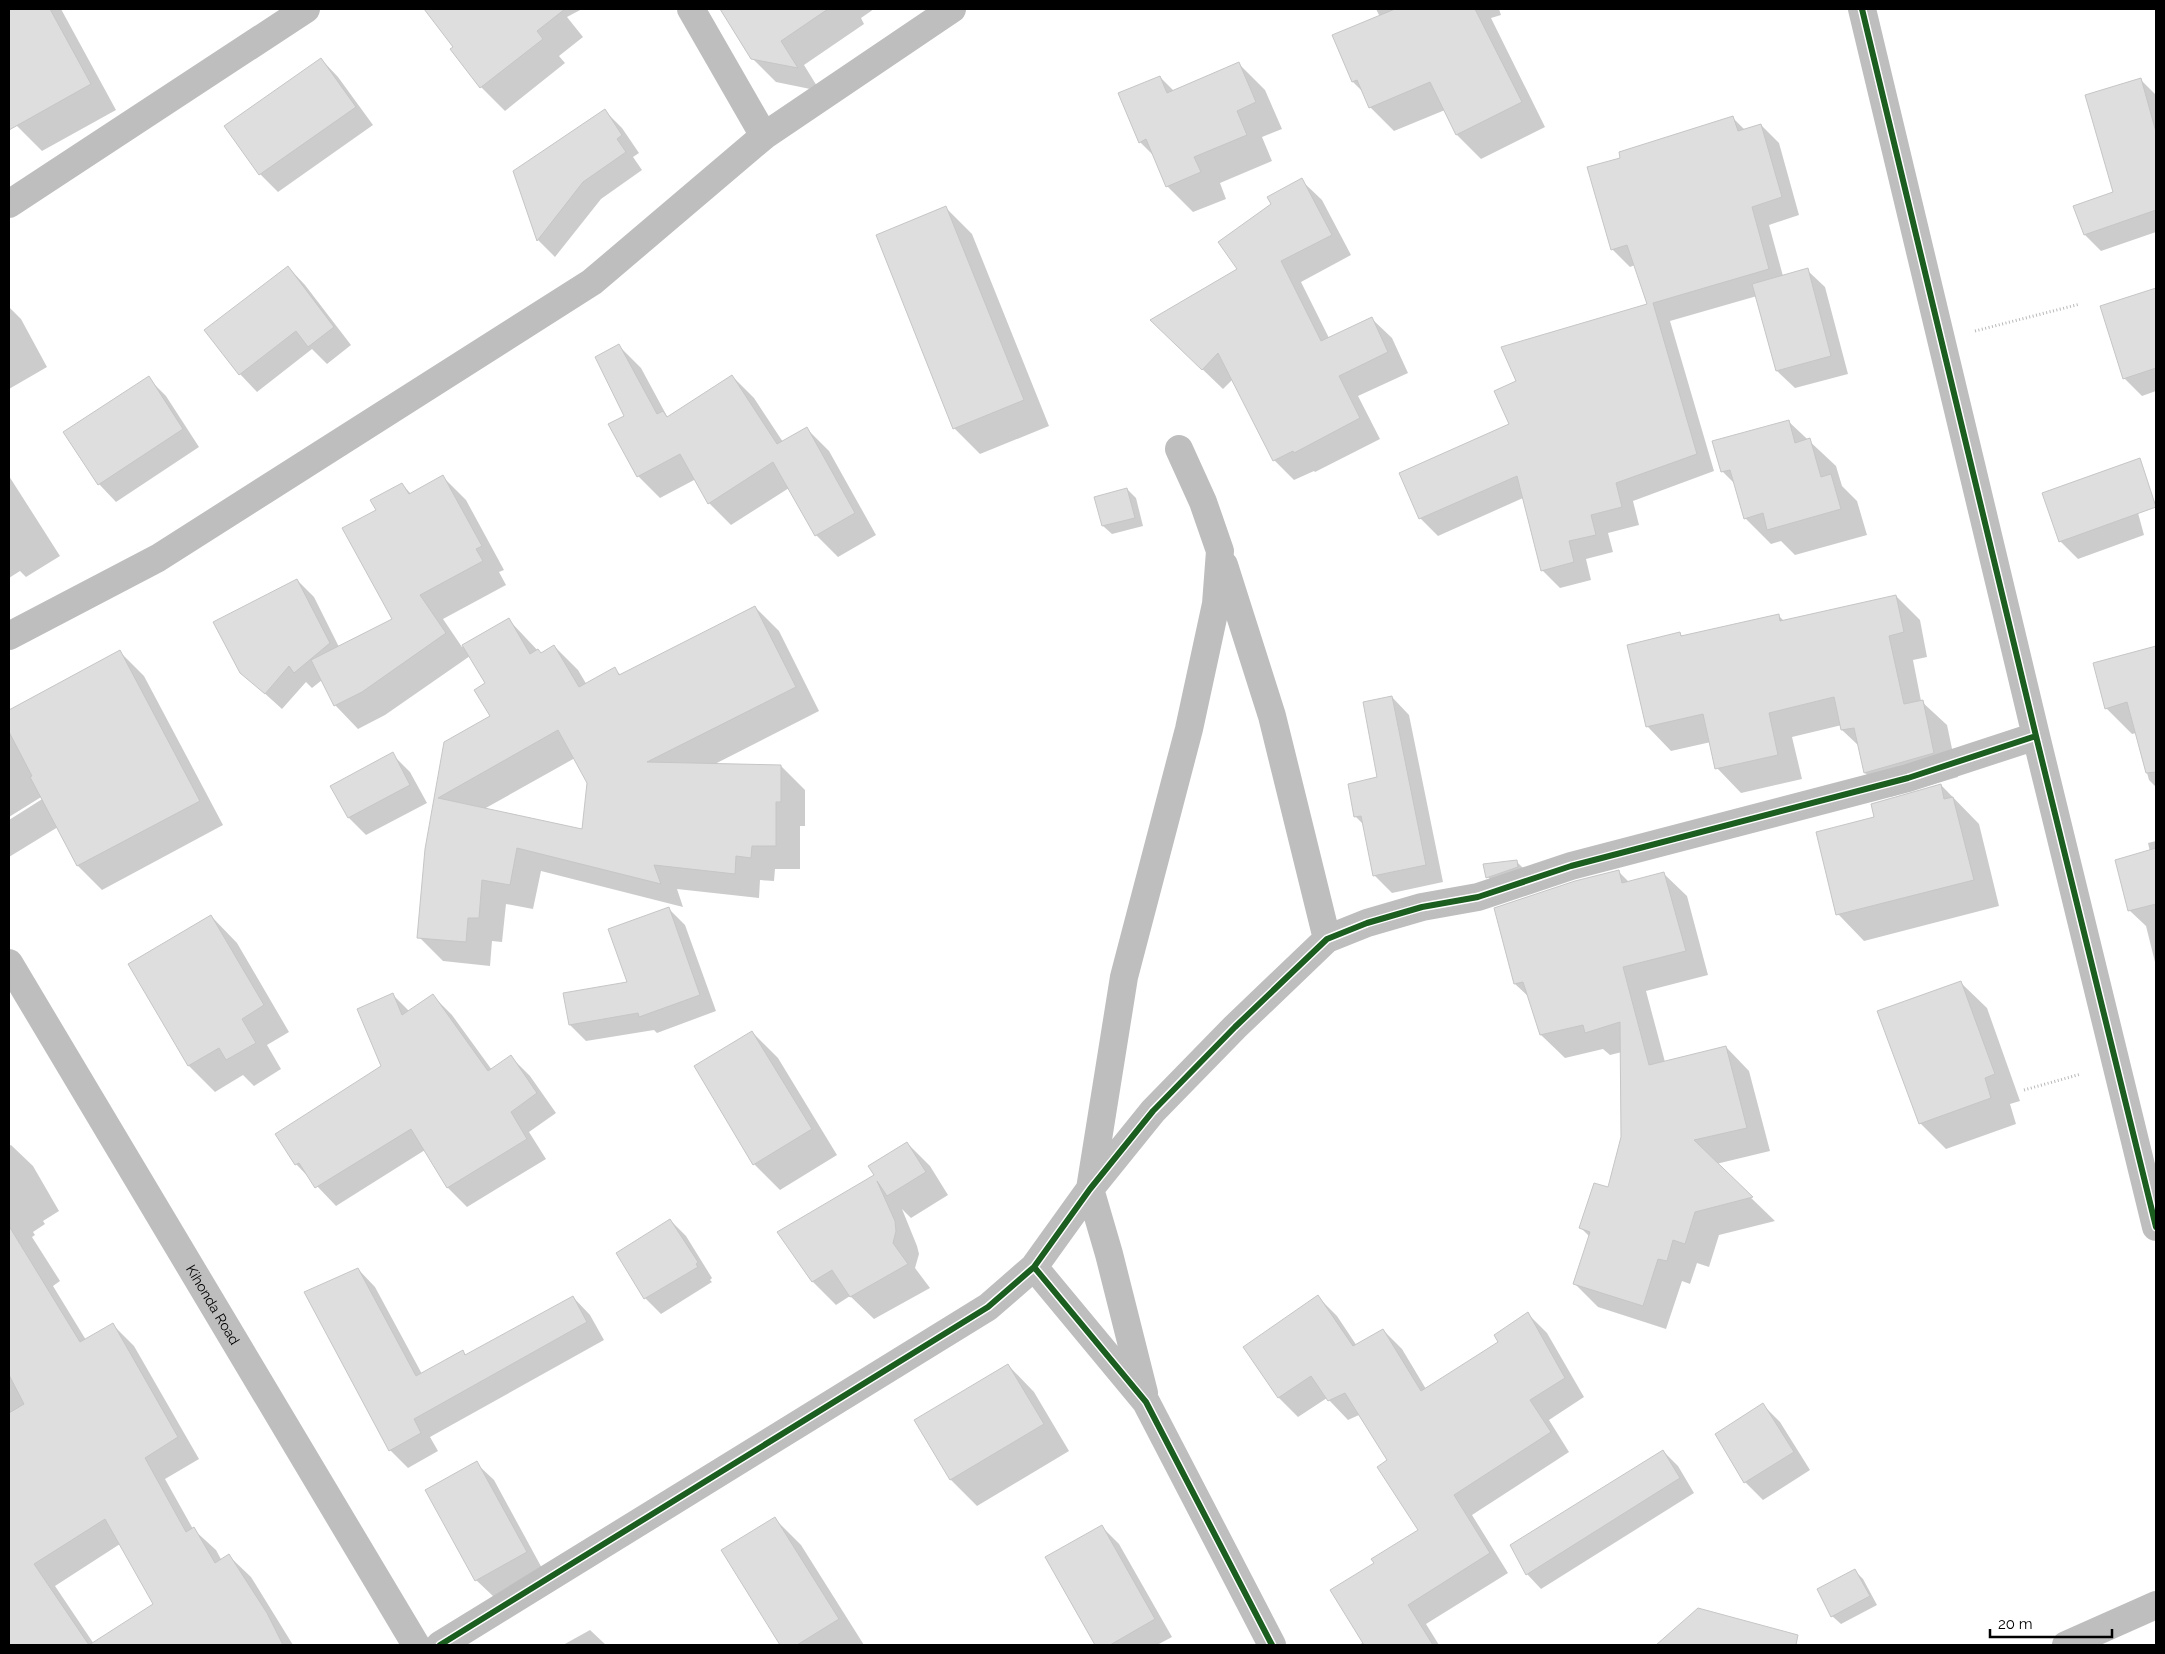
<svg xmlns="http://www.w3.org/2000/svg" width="2165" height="1654" font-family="Raleway,sans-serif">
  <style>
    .shadow { fill: #0003; fill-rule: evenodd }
    .building { fill: #dedede; stroke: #c6c6c6; fill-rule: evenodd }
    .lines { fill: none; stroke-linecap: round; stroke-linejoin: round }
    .path { stroke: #b9b9b9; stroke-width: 3; stroke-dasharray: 1 2.5; stroke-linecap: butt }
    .minor { stroke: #bebebe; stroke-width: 28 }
    .tertiary { stroke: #bebebe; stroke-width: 28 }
    .cycleway-casing { stroke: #fff; stroke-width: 9 }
    .cycleway { stroke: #1b5e20; stroke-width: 6 }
    .labels { text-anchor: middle; stroke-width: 4.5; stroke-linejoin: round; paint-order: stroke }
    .street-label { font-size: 14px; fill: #000; stroke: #fff }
  </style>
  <rect width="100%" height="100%" fill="#fff"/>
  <path class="shadow" d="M 9,9 L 61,9 L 116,110 L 42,151 L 16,125 L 9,112 Z
    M 451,9 L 582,9 L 567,17 L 583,37 L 559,56 L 565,63 L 505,111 L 481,87 L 435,21 Z
    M 722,9 L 874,9 L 861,18 L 864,24 L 804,65 L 820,91 L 776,82 L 752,58 Z
    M 1376,9 L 1499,9 L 1501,15 L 1491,18 L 1545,127 L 1481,159 L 1457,135 L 1445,110 L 1394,131 L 1370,107 L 1363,92 L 1353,82 L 1334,36 L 1380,17 Z
    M 321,59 L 338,77 L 373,125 L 278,192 L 260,174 L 226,127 Z
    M 1239,64 L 1265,90 L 1282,129 L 1262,137 L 1272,161 L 1220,183 L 1226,199 L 1193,212 L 1167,186 L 1155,157 L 1140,142 L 1160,77 L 1174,91 Z
    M 2141,80 L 2156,95 L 2156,232 L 2101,251 L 2085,235 L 2114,193 Z
    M 605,111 L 622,128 L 639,153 L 633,157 L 642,170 L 601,199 L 555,257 L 538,240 L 514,172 Z
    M 1733,118 L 1745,130 L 1761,125 L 1779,143 L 1799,215 L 1769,225 L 1783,276 L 1807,270 L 1825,287 L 1848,374 L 1795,388 L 1777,371 L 1757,296 L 1670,321 L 1714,471 L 1633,501 L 1639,525 L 1608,533 L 1613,552 L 1586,559 L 1591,580 L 1560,588 L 1542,570 L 1523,498 L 1438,536 L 1420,518 L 1511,424 L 1518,381 L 1649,305 L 1635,265 L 1630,267 L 1612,249 L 1622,159 Z
    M 1301,180 L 1322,200 L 1351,255 L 1301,282 L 1329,338 L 1371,318 L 1392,338 L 1408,373 L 1358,396 L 1380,439 L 1315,472 L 1314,471 L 1294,480 L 1274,460 L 1233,379 L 1223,389 L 1172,340 L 1238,269 L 1273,205 Z
    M 946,208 L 972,234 L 1049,426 L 980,454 L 954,428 Z
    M 288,267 L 305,285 L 351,345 L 327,364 L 312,349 L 257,392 L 240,374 Z
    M 2154,290 L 2156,292 L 2156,391 L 2142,396 L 2124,378 Z
    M 9,307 L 21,319 L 47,367 L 9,389 Z
    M 619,346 L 641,368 L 668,418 L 732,376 L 754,398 L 783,442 L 807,429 L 829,451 L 876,535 L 838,557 L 816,535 L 789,488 L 731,525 L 709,503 L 696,479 L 660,498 L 638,476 L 610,425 L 625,416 Z
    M 148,378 L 166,396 L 199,447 L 116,502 L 99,484 Z
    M 1788,421 L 1836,466 L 1842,486 L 1857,501 L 1867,535 L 1795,555 L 1781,541 L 1771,544 L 1745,518 L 1736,485 L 1722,471 Z
    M 9,476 L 60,556 L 26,577 L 20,571 L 9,578 Z
    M 443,477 L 466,500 L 504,570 L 499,572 L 506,585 L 443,619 L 462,647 L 508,619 L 541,654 L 554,646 L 578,670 L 587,685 L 614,669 L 621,675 L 755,607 L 779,631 L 819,711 L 713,765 L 781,766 L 805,790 L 805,826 L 800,826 L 800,869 L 775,869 L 774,881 L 760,880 L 759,898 L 677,889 L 683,907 L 541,871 L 533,909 L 506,904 L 502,942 L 492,941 L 490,966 L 443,961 L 419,937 L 445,743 L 491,717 L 487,684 L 470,656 L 385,715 L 358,729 L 335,705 L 322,680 L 312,688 L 306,682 L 282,709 L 241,672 L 297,580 L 314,597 L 339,647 L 394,620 L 378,511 L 402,484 L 411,494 ZM 575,758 L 589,783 L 583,830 L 484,809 Z
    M 2131,487 L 2144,535 L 2078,559 L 2060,541 Z
    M 1127,489 L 1136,498 L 1143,526 L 1112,534 L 1103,526 L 1095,498 Z
    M 1896,596 L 1920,620 L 1927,657 L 1913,660 L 1921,701 L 1947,725 L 1958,777 L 1890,797 L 1865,773 L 1860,747 L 1842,730 L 1842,725 L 1792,737 L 1802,779 L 1741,793 L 1717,768 L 1711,742 L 1671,751 L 1647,726 L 1680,634 L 1683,637 L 1778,615 L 1784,621 Z
    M 2156,647 L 2156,787 L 2149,780 L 2136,733 L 2132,734 L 2106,708 L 2094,664 Z
    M 120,652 L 144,676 L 223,825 L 102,890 L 78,866 L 58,827 L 9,857 L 9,820 L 47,796 L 46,794 L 9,817 L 9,712 Z
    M 1392,697 L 1409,715 L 1443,882 L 1392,893 L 1374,875 L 1364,825 L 1355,816 L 1378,778 Z
    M 392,754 L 410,772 L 427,803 L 366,835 L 349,818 L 332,786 Z
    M 1941,785 L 1979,824 L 1999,906 L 1864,941 L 1838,914 L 1875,818 Z
    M 2156,841 L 2156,966 L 2146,926 L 2129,910 L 2150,852 L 2148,843 Z
    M 1516,861 L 1525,870 L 1496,886 L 1488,877 Z
    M 1618,871 L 1629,882 L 1663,873 L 1687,896 L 1708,975 L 1646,991 L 1665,1062 L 1726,1047 L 1749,1071 L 1770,1151 L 1716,1164 L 1775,1221 L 1719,1235 L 1709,1267 L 1697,1263 L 1690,1284 L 1682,1281 L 1666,1329 L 1598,1307 L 1575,1284 L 1590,1237 L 1581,1228 L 1609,1189 L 1622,1138 L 1622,1052 L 1610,1055 L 1603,1049 L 1565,1058 L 1541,1035 L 1530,998 L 1515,984 Z
    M 668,908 L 685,925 L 716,1011 L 657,1033 L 654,1030 L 586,1041 L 570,1025 L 628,983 Z
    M 211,916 L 237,943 L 289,1032 L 267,1045 L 281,1069 L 254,1086 L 243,1075 L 215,1092 L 189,1066 Z
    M 1960,982 L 1987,1008 L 2020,1101 L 2010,1104 L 2016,1124 L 1946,1149 L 1920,1123 Z
    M 393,995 L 409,1011 L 433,996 L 452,1015 L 492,1070 L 511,1057 L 530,1076 L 556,1113 L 529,1132 L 546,1159 L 467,1207 L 448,1188 L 425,1150 L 336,1206 L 296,1164 L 383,1066 Z
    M 752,1032 L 778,1058 L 837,1155 L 780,1190 L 754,1164 Z
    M 907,1143 L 930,1166 L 948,1195 L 911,1218 L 902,1209 L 917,1246 L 919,1254 L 915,1268 L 930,1288 L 874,1319 L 850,1296 L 836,1305 L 813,1282 L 779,1233 L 875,1175 Z
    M 11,1145 L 33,1166 L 59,1211 L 43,1221 L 45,1224 L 33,1232 L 35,1235 L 32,1237 L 60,1281 L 53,1286 L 86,1340 L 113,1325 L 134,1346 L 199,1459 L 165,1479 L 193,1529 L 216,1550 L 222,1561 L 229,1556 L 251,1577 L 293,1645 L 9,1645 L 9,1146 ZM 120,1544 L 155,1604 L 94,1644 L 55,1586 Z
    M 670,1220 L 686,1236 L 712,1278 L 710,1280 L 712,1282 L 661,1314 L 645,1298 L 618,1253 Z
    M 358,1269 L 375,1287 L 422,1374 L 462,1351 L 467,1356 L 573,1297 L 590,1315 L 604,1340 L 430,1437 L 438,1451 L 408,1468 L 390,1450 L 306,1293 Z
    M 1318,1297 L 1337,1316 L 1357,1346 L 1383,1330 L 1402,1349 L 1426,1389 L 1499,1342 L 1528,1314 L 1547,1333 L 1584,1397 L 1549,1420 L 1569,1452 L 1472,1515 L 1508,1573 L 1426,1624 L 1439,1645 L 1359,1645 L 1364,1642 L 1375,1563 L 1420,1530 L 1389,1461 L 1359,1415 L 1348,1420 L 1327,1398 L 1298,1417 L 1279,1398 L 1244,1348 Z
    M 1008,1365 L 1034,1392 L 1069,1451 L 977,1506 L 951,1480 L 916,1421 Z
    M 1763,1405 L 1780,1422 L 1810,1470 L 1763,1500 L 1745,1482 L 1716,1434 Z
    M 1663,1451 L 1678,1466 L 1694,1493 L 1541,1589 L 1527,1574 Z
    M 476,1463 L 494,1480 L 543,1570 L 494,1597 L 476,1580 Z
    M 775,1519 L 801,1545 L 864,1645 L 782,1645 L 723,1551 Z
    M 1101,1526 L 1119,1544 L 1172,1637 L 1157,1645 L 1096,1645 L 1046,1558 Z
    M 1855,1571 L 1863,1579 L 1877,1605 L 1841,1624 L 1832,1616 Z
    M 1731,1618 L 1758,1645 L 1663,1645 L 1675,1639 Z
    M 590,1630 L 606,1645 L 563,1645 Z"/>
  <path class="building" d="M 9,9 L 50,9 L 91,84 L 9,130 Z
    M 424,9 L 565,9 L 537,31 L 543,39 L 480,88 L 450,49 L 453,47 Z
    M 720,9 L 828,9 L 781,41 L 798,68 L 751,59 Z
    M 1395,9 L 1475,9 L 1522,102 L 1456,135 L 1430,82 L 1369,108 L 1357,80 L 1352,82 L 1332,35 Z
    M 321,58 L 356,107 L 259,175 L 224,126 Z
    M 1239,62 L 1256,102 L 1237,111 L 1247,135 L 1194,157 L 1201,172 L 1166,187 L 1146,139 L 1139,143 L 1118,93 L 1160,76 L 1167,93 Z
    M 2141,78 L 2156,132 L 2156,210 L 2084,235 L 2073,206 L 2113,192 L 2085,95 Z
    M 605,109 L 622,135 L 617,139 L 626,152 L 583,182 L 537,241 L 513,171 Z
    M 1733,116 L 1738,131 L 1761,124 L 1782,197 L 1752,207 L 1769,269 L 1653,303 L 1697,454 L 1616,483 L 1622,507 L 1591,515 L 1596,535 L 1569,541 L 1574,562 L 1541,571 L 1517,476 L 1419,519 L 1399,473 L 1509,424 L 1494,391 L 1516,381 L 1501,347 L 1647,304 L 1627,245 L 1611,250 L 1587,167 L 1620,158 L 1619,152 Z
    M 1302,178 L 1332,235 L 1281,261 L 1321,341 L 1372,317 L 1388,352 L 1339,376 L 1360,418 L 1294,453 L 1293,451 L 1273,461 L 1218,353 L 1202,370 L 1150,320 L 1237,269 L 1218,242 L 1271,204 L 1267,197 Z
    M 946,206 L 1024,400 L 953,429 L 876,235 Z
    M 288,266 L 334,327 L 308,347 L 296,331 L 239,375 L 204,330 Z
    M 1808,268 L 1831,356 L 1776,371 L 1752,284 Z
    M 2156,288 L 2156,368 L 2123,379 L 2100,306 Z
    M 619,344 L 657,414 L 663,411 L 667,417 L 732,375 L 777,444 L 807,427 L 855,513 L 815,536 L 773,462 L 708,504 L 680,454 L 637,477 L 608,424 L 624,416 L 595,357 Z
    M 149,376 L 183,429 L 98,485 L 63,432 Z
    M 1789,420 L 1795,443 L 1810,438 L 1821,477 L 1831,474 L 1841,509 L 1767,530 L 1763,513 L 1744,519 L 1730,470 L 1721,472 L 1712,441 Z
    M 2140,458 L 2156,507 L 2059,542 L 2042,493 Z
    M 443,475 L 482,546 L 476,549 L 483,561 L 420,595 L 446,633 L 362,692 L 334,706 L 311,660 L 392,619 L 342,528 L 376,510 L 370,500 L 402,483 L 409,494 Z
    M 1127,488 L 1135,518 L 1102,526 L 1094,497 Z
    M 297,579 L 330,643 L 294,673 L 289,666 L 265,694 L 240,673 L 213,622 Z
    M 1896,595 L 1904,632 L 1889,636 L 1904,704 L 1923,700 L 1934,753 L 1864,773 L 1854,728 L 1841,730 L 1834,697 L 1769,713 L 1778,755 L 1715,769 L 1703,714 L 1646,727 L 1627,645 L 1680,632 L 1681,636 L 1779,614 L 1780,621 Z
    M 755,606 L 796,687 L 647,762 L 781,765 L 781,802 L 776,802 L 776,846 L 752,846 L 751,858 L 736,856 L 735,874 L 654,865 L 661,884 L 517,848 L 510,885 L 482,880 L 479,918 L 468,918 L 466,942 L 417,938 L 425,849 L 444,742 L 490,716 L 474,690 L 485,683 L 462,645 L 509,618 L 530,654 L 538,649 L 541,653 L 554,645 L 579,687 L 615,667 L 619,675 ZM 558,730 L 587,783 L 582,829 L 438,798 Z
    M 2156,646 L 2156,772 L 2146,773 L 2127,702 L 2105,709 L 2093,663 Z
    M 120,650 L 200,801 L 77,866 L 30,777 L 32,776 L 9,732 L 9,710 Z
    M 1392,696 L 1426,865 L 1373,876 L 1361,816 L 1354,817 L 1348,784 L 1377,777 L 1363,702 Z
    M 393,752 L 410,785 L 348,818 L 330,786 Z
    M 1941,784 L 1944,799 L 1953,797 L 1974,880 L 1836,915 L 1816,832 L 1874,817 L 1871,804 Z
    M 2156,848 L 2156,904 L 2128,911 L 2115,860 Z
    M 1517,860 L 1518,867 L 1486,878 L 1483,864 Z
    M 1619,870 L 1622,883 L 1664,872 L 1686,951 L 1623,967 L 1649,1065 L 1726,1046 L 1747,1128 L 1694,1140 L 1753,1197 L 1695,1212 L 1685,1244 L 1673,1240 L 1667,1261 L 1658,1259 L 1643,1306 L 1573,1284 L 1590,1232 L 1579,1228 L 1594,1183 L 1608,1187 L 1621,1137 L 1620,1022 L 1585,1033 L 1583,1025 L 1540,1035 L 1523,982 L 1514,984 L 1494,908 L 1575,881 Z
    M 669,907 L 700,995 L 639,1017 L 638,1013 L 569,1025 L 563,993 L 627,982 L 608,929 Z
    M 211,915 L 264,1005 L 242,1019 L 256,1043 L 226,1060 L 219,1048 L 188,1066 L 128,964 Z
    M 1961,981 L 1995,1074 L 1985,1078 L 1991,1098 L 1919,1124 L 1877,1011 Z
    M 393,993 L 402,1015 L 433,994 L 488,1071 L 511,1055 L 537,1093 L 511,1112 L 527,1139 L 447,1188 L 411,1129 L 315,1188 L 299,1163 L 295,1165 L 275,1134 L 381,1066 L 357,1009 Z
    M 752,1031 L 812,1129 L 753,1165 L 694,1066 Z
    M 907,1142 L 926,1172 L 887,1196 L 877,1181 L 895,1221 L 896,1231 L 893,1243 L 908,1264 L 850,1297 L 832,1270 L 812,1282 L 777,1232 L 874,1175 L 868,1166 Z
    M 670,1219 L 698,1262 L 696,1264 L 698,1267 L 644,1299 L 616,1253 Z
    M 9,1226 L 80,1342 L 113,1323 L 178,1437 L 145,1458 L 186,1532 L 194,1527 L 215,1563 L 229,1554 L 267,1613 L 283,1645 L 89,1645 L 153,1604 L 105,1519 L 34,1564 L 89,1645 L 9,1645 L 9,1413 L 24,1404 L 9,1375 Z
    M 358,1268 L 416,1376 L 463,1350 L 465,1355 L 573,1296 L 587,1322 L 414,1419 L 421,1433 L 389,1451 L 304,1292 Z
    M 1318,1295 L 1353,1346 L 1383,1329 L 1421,1391 L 1498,1342 L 1494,1335 L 1528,1312 L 1565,1378 L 1530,1400 L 1551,1432 L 1454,1495 L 1490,1553 L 1408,1605 L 1433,1645 L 1364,1645 L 1330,1590 L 1374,1563 L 1371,1559 L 1418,1530 L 1377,1467 L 1387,1460 L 1345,1393 L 1328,1401 L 1311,1376 L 1278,1398 L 1243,1347 Z
    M 1008,1364 L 1044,1424 L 950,1480 L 914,1420 Z
    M 1763,1403 L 1794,1452 L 1744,1483 L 1715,1434 Z
    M 1663,1450 L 1680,1478 L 1526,1575 L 1510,1545 Z
    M 477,1461 L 527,1552 L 475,1581 L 425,1490 Z
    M 775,1517 L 839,1619 L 797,1645 L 780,1645 L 721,1550 Z
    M 1102,1525 L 1155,1619 L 1110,1645 L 1095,1645 L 1045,1557 Z
    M 1855,1569 L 1870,1596 L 1831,1617 L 1817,1589 Z
    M 1698,1608 L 1798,1635 L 1796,1645 L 1656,1645 Z"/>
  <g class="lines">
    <path class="path" d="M 1975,331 L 2080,304
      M 2024,1090 L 2081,1074"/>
    <path class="minor" d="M 691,9 L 764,136
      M 1862,9 L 2036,736 L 2156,1227
      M 9,204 L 306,9
      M 1224,565 L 1272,716 L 1327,939
      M 9,636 L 158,558 L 592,282 L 764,136 L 952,9
      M 1034,1267 L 1090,1189 L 1153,1111 L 1235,1027 L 1327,939 L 1367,923 L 1422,907 L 1478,897 L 1571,866 L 1908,778 L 2036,736
      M 1144,1393 L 1109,1254 L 1090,1189 L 1124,977 L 1189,729 L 1216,604 L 1220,551 L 1203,502 L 1179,449
      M 440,1645 L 988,1307 L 1034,1267 L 1146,1402 L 1272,1645
      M 2066,1645 L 2156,1605"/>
    <path class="tertiary" id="s1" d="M 9,963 L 416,1645"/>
    <defs>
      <path id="cycleway" d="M 1862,9 L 2036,736 L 2156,1227
        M 1034,1267 L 1090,1189 L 1153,1111 L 1235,1027 L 1327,939 L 1367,923 L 1422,907 L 1478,897 L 1571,866 L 1908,778 L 2036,736
        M 440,1645 L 988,1307 L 1034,1267 L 1146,1402 L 1272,1645"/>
    </defs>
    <use href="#cycleway" class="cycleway-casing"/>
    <use href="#cycleway" class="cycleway"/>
  </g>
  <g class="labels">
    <g class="street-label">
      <text dy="5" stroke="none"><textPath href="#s1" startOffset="398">Kihonda Road</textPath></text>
    </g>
  </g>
  <rect width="2165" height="1654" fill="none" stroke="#000000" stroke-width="20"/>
  <path d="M1990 1629v8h122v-8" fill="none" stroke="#000000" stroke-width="2.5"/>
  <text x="1998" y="1629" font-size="15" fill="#000000" stroke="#ffffff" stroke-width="4" paint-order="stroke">20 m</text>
</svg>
